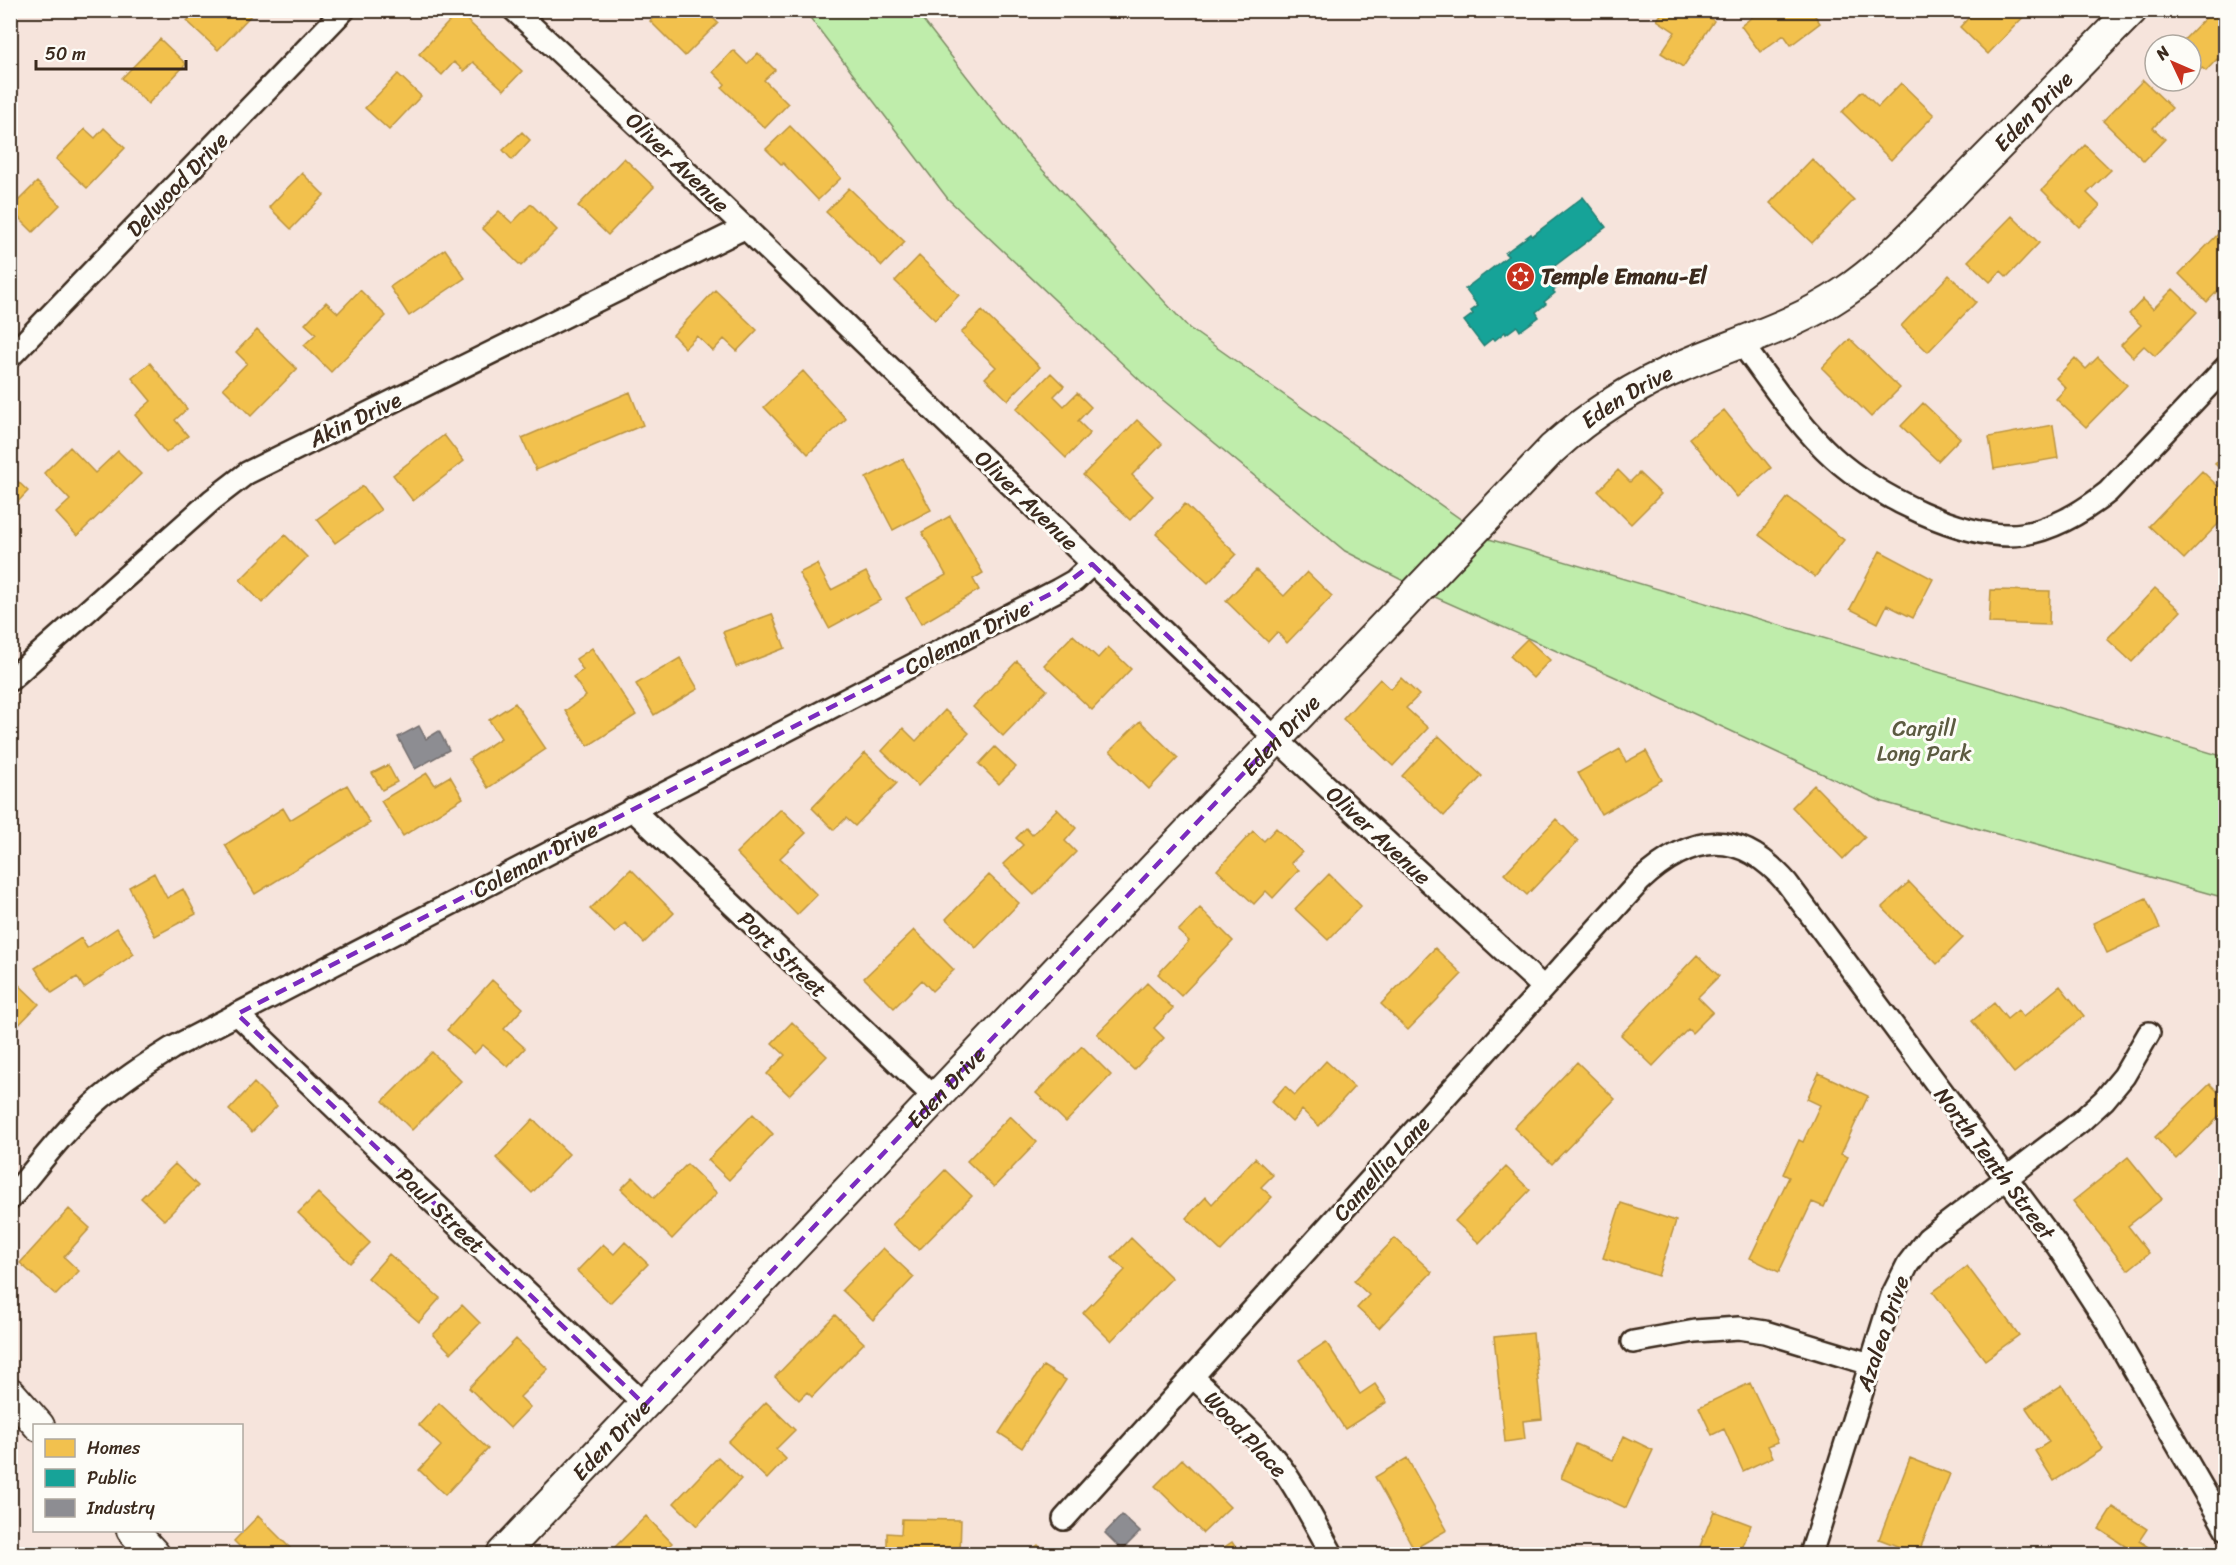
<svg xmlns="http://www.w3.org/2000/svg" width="2236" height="1565" font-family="Sriracha,sans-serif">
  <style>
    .green { fill: #bfedab; stroke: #7d8c64; stroke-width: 1.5 }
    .homes { fill: #f2c14e; stroke: #bb9440; stroke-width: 1.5 }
    .public { fill: #17a398; stroke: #227f73; stroke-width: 1.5 }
    .industry { fill: #8d8d92; stroke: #746f6f; stroke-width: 1.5 }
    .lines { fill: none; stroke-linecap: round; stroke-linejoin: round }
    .street-casing { stroke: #3b2a1e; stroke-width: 26 }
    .secondary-casing { stroke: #3b2a1e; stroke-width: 34 }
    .street { stroke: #fdfcf7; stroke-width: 21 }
    .secondary { stroke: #fdfcf7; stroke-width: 30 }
    .marked { fill: none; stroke: #7b2cbf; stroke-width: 4.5; stroke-dasharray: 12 8; stroke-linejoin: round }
    .labels { text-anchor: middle; stroke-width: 6; stroke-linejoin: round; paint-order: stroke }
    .street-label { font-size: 22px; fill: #3b2a1e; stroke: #fdfcf7 }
    .poi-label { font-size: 22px; font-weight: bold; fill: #3b2a1e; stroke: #fdfcf7; text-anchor: start }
    .park-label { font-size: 22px; fill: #5c5b41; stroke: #fdfcf7 }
  </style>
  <rect width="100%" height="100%" fill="#f6e4dc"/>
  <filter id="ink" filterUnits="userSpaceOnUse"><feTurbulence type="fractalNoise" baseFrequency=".0167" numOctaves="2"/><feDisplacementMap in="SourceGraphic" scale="12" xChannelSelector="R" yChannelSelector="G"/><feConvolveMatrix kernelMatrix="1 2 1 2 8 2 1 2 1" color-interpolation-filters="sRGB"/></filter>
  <g filter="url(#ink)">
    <path class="green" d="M 805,11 L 916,11 L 1024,150 L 1189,328 L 1489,539 L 2225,757 L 2225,898 L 1883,802 L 1613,676 L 1435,597 L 1345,551 L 1146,386 L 948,199 Z"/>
    <path class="homes" d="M 198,10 L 250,10 L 253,13 L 218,50 L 187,21 Z
      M 660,10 L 705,10 L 718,23 L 685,56 L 650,21 Z
      M 1664,10 L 1698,10 L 1714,21 L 1683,67 L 1661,53 L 1675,32 L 1657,20 Z
      M 1761,10 L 1811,10 L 1820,23 L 1791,45 L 1784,35 L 1760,52 L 1741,26 Z
      M 1976,10 L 2030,10 L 1988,54 L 1960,27 Z
      M 2212,11 L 2226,24 L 2226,67 L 2217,59 L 2206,71 L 2202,68 L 2191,79 L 2191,45 L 2179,45 Z
      M 458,12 L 522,71 L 504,90 L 473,62 L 464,71 L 454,62 L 442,75 L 419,54 Z
      M 160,39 L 186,64 L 148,104 L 122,78 Z
      M 733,50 L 747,64 L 758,53 L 775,70 L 764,80 L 788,104 L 765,128 L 722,88 L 725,84 L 713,72 Z
      M 398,74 L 421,96 L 389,130 L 365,108 Z
      M 2143,80 L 2172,108 L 2153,128 L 2165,139 L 2144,161 L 2103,121 Z
      M 1901,83 L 1934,115 L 1891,160 L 1842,112 L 1862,91 L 1878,107 Z
      M 790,126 L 841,178 L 818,200 L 783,163 L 782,165 L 766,149 Z
      M 104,128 L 125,148 L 87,188 L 56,159 L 85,129 L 95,138 Z
      M 522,132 L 530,140 L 512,160 L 503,150 Z
      M 2085,145 L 2111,170 L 2087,193 L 2100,206 L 2079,227 L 2042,190 Z
      M 624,158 L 654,187 L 608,235 L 578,206 Z
      M 1812,159 L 1854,200 L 1812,243 L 1770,203 Z
      M 302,173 L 324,195 L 291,229 L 269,207 Z
      M 37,182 L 60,205 L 33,232 L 10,209 Z
      M 849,188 L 905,242 L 882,266 L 826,212 Z
      M 531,204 L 557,230 L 521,266 L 482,228 L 499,211 L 512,223 Z
      M 2012,216 L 2039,243 L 2007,277 L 2001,271 L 1990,282 L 1968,261 Z
      M 2226,226 L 2226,282 L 2207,302 L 2179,274 Z
      M 445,249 L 465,278 L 409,316 L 390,287 Z
      M 919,256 L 959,295 L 935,320 L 895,281 Z
      M 1949,275 L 1976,302 L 1928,352 L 1901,326 Z
      M 2173,289 L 2197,312 L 2155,356 L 2144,346 L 2133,357 L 2121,345 L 2141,325 L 2129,314 L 2143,299 L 2153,309 Z
      M 360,290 L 386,316 L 331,372 L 304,345 L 316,334 L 305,324 L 326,302 L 338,313 Z
      M 715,290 L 757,330 L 737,351 L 724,339 L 713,351 L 697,336 L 685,348 L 673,335 Z
      M 982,311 L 1040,367 L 1008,400 L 985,378 L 996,367 L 961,333 Z
      M 257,330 L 297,369 L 251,416 L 223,388 L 247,363 L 236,352 Z
      M 1850,339 L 1900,388 L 1871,417 L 1822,368 Z
      M 2098,357 L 2127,385 L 2086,427 L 2056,399 L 2066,388 L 2056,378 L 2075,358 L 2086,369 Z
      M 150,363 L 187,409 L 175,420 L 188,436 L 166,453 L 135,415 L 151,401 L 132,378 Z
      M 803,371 L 846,419 L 808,454 L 764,407 Z
      M 1051,373 L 1064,386 L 1054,396 L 1064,406 L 1077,393 L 1091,407 L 1078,421 L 1090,433 L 1066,458 L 1016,409 Z
      M 630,392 L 643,425 L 536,470 L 522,438 Z
      M 1923,403 L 1960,438 L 1938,461 L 1901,426 Z
      M 1724,410 L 1771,468 L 1737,497 L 1689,438 Z
      M 1137,420 L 1162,444 L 1132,475 L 1153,496 L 1130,520 L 1083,475 Z
      M 2053,425 L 2058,458 L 1994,469 L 1989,437 Z
      M 444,435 L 464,461 L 413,501 L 393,475 Z
      M 70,447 L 95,473 L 118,451 L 141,474 L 77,536 L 56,513 L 70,500 L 44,473 Z
      M 2226,453 L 2226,474 L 2215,464 Z
      M 903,459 L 931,510 L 893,530 L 866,478 Z
      M 1618,470 L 1630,482 L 1639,473 L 1661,494 L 1631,524 L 1598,491 Z
      M 2202,471 L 2226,494 L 2226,516 L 2184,559 L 2149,526 Z
      M 10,474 L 28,491 L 10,510 Z
      M 363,486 L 381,510 L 335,543 L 317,519 Z
      M 1788,497 L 1844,540 L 1815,577 L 1759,535 Z
      M 1185,504 L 1236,554 L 1208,583 L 1156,534 Z
      M 950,516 L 983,573 L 973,579 L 979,590 L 921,624 L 906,598 L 946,575 L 922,532 Z
      M 285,535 L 307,557 L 262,603 L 240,580 Z
      M 1880,551 L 1933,579 L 1913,618 L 1887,605 L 1878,623 L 1850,609 Z
      M 817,564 L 831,590 L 866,572 L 881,600 L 829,628 L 799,573 Z
      M 1256,570 L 1284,596 L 1307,572 L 1332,596 L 1287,643 L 1277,632 L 1268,642 L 1226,601 Z
      M 2155,588 L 2181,611 L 2132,662 L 2107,639 Z
      M 1991,590 L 2050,591 L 2049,625 L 1989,623 Z
      M 772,614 L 785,648 L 736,667 L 723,632 Z
      M 1073,635 L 1098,658 L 1108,647 L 1131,669 L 1092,710 L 1044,665 Z
      M 1527,639 L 1550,660 L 1533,678 L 1510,656 Z
      M 592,648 L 636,715 L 588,746 L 565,711 L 586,696 L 573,677 L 583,670 L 576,659 Z
      M 680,658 L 698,689 L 654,715 L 636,684 Z
      M 1017,661 L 1047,690 L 1003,736 L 973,707 Z
      M 1401,678 L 1419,695 L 1406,708 L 1428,728 L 1393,766 L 1343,719 L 1380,679 L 1391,689 Z
      M 515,703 L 546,749 L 488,788 L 469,759 L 501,738 L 489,720 Z
      M 945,710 L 969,733 L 918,786 L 882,751 L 903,728 L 916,741 Z
      M 1140,721 L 1178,758 L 1149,789 L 1110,751 Z
      M 1439,736 L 1482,776 L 1444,816 L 1402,776 Z
      M 995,747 L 1016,767 L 999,784 L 979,764 Z
      M 1620,749 L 1626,762 L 1646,751 L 1662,780 L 1601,814 L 1578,773 Z
      M 865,753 L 897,783 L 855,826 L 846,818 L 834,830 L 812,808 Z
      M 388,765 L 397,782 L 382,790 L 372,773 Z
      M 427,773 L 435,785 L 450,776 L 463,798 L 403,836 L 381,801 Z
      M 347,785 L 370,823 L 255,894 L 225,845 L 283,808 L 290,820 Z
      M 1814,785 L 1865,837 L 1843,859 L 1792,807 Z
      M 781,809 L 806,833 L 780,858 L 817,895 L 797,915 L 736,853 Z
      M 1057,809 L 1076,828 L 1065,841 L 1076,852 L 1034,895 L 1003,864 L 1023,845 L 1016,838 L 1026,828 L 1032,835 Z
      M 1556,819 L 1578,841 L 1527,895 L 1504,874 Z
      M 1276,828 L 1302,852 L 1291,863 L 1299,870 L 1273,898 L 1266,891 L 1254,904 L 1217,870 L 1253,831 L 1264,841 Z
      M 631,869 L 674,913 L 644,943 L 625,923 L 615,933 L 590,909 Z
      M 154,873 L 167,898 L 183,889 L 196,914 L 155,936 L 129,887 Z
      M 1329,874 L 1361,906 L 1328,940 L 1295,909 Z
      M 989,875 L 1019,903 L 976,948 L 946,919 Z
      M 1909,882 L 1963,938 L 1937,964 L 1882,907 Z
      M 2146,898 L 2160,928 L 2107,953 L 2093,923 Z
      M 1200,908 L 1233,941 L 1181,996 L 1158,974 L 1189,941 L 1178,931 Z
      M 117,928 L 134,954 L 84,988 L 77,977 L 52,993 L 35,968 L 81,938 L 87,948 Z
      M 914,930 L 954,970 L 932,991 L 922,980 L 894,1008 L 864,978 Z
      M 1435,948 L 1462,974 L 1408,1030 L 1381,1004 Z
      M 1697,955 L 1719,976 L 1698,997 L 1713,1012 L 1692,1033 L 1688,1029 L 1653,1066 L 1621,1035 Z
      M 492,980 L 523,1008 L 504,1029 L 525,1048 L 508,1067 L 483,1045 L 474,1054 L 447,1030 Z
      M 15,981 L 39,1004 L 10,1034 L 10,986 Z
      M 1147,983 L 1173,1008 L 1154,1028 L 1164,1038 L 1134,1070 L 1097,1034 Z
      M 2060,986 L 2084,1016 L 2014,1073 L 1972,1021 L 1994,1003 L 2007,1019 L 2018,1010 L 2023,1017 Z
      M 792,1022 L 827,1056 L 789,1095 L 767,1074 L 785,1055 L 772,1043 Z
      M 1082,1046 L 1111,1075 L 1066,1122 L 1036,1093 Z
      M 432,1052 L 461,1081 L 412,1130 L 383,1101 Z
      M 1326,1061 L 1354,1087 L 1319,1126 L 1302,1110 L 1292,1122 L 1271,1102 L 1285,1086 L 1295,1095 Z
      M 1577,1062 L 1615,1099 L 1552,1164 L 1514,1128 Z
      M 1819,1073 L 1868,1096 L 1841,1154 L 1848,1157 L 1824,1207 L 1812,1202 L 1779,1272 L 1750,1258 L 1789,1177 L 1783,1174 L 1799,1140 L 1803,1142 L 1820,1105 L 1807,1099 Z
      M 254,1083 L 277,1106 L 252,1132 L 229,1110 Z
      M 2210,1084 L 2226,1100 L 2226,1110 L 2176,1159 L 2155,1137 Z
      M 753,1114 L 773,1134 L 729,1180 L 708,1160 Z
      M 1010,1116 L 1037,1142 L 994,1187 L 967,1161 Z
      M 533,1119 L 569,1154 L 532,1193 L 496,1158 Z
      M 2128,1157 L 2162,1199 L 2128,1226 L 2149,1253 L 2128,1270 L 2073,1201 Z
      M 1255,1158 L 1273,1175 L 1261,1187 L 1272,1197 L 1221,1251 L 1186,1218 L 1206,1197 L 1212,1204 Z
      M 175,1164 L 198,1186 L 164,1220 L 141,1198 Z
      M 687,1164 L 717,1193 L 672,1239 L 621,1189 L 633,1177 L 654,1198 Z
      M 1506,1167 L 1530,1190 L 1479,1243 L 1455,1221 Z
      M 945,1170 L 972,1196 L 919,1250 L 892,1225 Z
      M 318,1193 L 370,1243 L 350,1263 L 298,1213 Z
      M 1621,1203 L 1676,1221 L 1658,1276 L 1603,1258 Z
      M 69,1209 L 90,1228 L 64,1257 L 79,1271 L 56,1295 L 20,1263 Z
      M 1131,1238 L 1172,1278 L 1111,1341 L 1083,1313 L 1125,1270 L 1112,1258 Z
      M 1395,1238 L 1432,1272 L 1379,1328 L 1357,1308 L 1369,1295 L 1354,1281 Z
      M 625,1242 L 648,1264 L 610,1303 L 577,1271 L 603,1244 L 614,1254 Z
      M 883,1248 L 914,1277 L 873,1320 L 842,1290 Z
      M 389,1254 L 440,1298 L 419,1322 L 368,1278 Z
      M 1967,1266 L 2019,1335 L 1985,1360 L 1933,1292 Z
      M 462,1305 L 480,1323 L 451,1353 L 433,1335 Z
      M 835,1315 L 864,1343 L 812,1397 L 807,1392 L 799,1400 L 775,1377 Z
      M 1533,1333 L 1542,1419 L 1523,1421 L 1525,1439 L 1505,1442 L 1494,1337 Z
      M 516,1339 L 548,1369 L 520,1397 L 530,1407 L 510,1428 L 469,1388 Z
      M 1326,1342 L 1360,1394 L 1375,1384 L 1387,1402 L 1345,1429 L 1299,1360 Z
      M 1043,1366 L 1066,1380 L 1022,1448 L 999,1433 Z
      M 1750,1383 L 1778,1442 L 1768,1446 L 1773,1457 L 1743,1471 L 1724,1429 L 1712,1435 L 1699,1407 Z
      M 2062,1385 L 2103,1449 L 2054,1481 L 2035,1451 L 2049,1442 L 2026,1408 Z
      M 766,1402 L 795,1430 L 776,1449 L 786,1459 L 767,1479 L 728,1442 Z
      M 439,1403 L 488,1449 L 445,1495 L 419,1470 L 441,1446 L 419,1425 Z
      M 1624,1436 L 1653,1450 L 1626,1508 L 1561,1478 L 1576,1444 L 1613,1460 Z
      M 718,1457 L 741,1479 L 697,1526 L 674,1503 Z
      M 1407,1458 L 1447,1530 L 1414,1549 L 1375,1477 Z
      M 1910,1458 L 1950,1474 L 1918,1554 L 1879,1539 Z
      M 1182,1459 L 1230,1507 L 1203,1533 L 1155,1486 Z
      M 2113,1507 L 2147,1529 L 2139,1541 L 2159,1554 L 2119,1554 L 2125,1546 L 2099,1529 Z
      M 1714,1511 L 1751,1525 L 1740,1554 L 1697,1554 Z
      M 258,1516 L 296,1554 L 247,1554 L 234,1541 Z
      M 646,1516 L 672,1543 L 661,1554 L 608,1554 Z
      M 902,1519 L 961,1520 L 960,1554 L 887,1554 L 887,1533 L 901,1534 Z
      M 1232,1542 L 1240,1554 L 1214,1554 Z
      M 1038,1545 L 1046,1554 L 1026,1554 Z"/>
    <path class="public" d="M 1583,197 L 1606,227 L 1552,268 L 1563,283 L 1553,291 L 1555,293 L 1544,302 L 1546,304 L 1536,312 L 1539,317 L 1520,331 L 1517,326 L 1506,334 L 1505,332 L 1495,340 L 1493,338 L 1483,346 L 1464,321 L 1473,314 L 1471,311 L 1478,306 L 1465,289 L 1508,256 L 1505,253 L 1531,234 L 1532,236 Z"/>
    <path class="industry" d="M 419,726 L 426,739 L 439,731 L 449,750 L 415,769 L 398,737 Z
      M 1122,1515 L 1140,1532 L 1122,1550 L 1105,1533 Z"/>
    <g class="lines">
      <defs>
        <path id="street" d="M 514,10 C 710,190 899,378 1091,562 C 1239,706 1391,846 1543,987
          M 1741,343 C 1770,381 1797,424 1833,457 C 1874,495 1966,542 2023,534 C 2055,529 2083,512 2108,492 L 2226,367
          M 10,357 L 344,10
          M 10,680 L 212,500 L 247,473 L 746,227
          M 632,809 L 935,1098
          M 237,1014 L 645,1405
          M 10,1199 C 37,1167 62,1133 93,1105 C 117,1083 145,1065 172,1048 L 1058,590 L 1074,581 L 1092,564
          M 1633,1342 L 1695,1331 L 1739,1328 L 1765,1332 L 1870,1364
          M 1193,1377 C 1224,1407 1259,1436 1283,1470 C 1302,1497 1316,1526 1332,1554
          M 1064,1519 L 1640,881 C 1692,833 1739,828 1787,883 L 2058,1247 L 2108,1324 L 2226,1529
          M 1811,1554 L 1892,1296 L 1908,1264 L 1928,1238 L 2080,1122 L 2104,1100 L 2124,1076 L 2149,1033"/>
        <g id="secondary">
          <path d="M 10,1393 L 39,1426"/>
          <path d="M 132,1530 L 154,1554"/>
          <path id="s1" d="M 502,1554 L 1552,449 C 1591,414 1634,386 1682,366 C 1736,342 1793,327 1843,293 C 1888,263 1925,221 1963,182 C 2019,125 2075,68 2132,10"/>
        </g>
      </defs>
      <use href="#street" class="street-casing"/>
      <use href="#secondary" class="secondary-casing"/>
      <use href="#street" class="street"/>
      <use href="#secondary" class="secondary"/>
    </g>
  </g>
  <path class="marked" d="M 1092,564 L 1276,739 L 645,1405 L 237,1014 L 1058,590 Z"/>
  <defs>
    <symbol id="synagogue-disc" viewBox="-11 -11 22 22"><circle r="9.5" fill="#c8321e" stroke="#fdfcf7"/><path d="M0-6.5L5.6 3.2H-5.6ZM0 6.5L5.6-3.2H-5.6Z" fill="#fff"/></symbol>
  </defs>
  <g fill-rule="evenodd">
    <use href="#synagogue-disc" x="1504" y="260" width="33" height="33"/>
  </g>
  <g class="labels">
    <g class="street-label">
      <text dy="8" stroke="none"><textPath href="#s1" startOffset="2120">Eden Drive</textPath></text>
      <text transform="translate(678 162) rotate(44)" y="8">Oliver Avenue</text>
      <text transform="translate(177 184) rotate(-46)" y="8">Delwood Drive</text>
      <text dy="8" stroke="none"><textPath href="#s1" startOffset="1616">Eden Drive</textPath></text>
      <text transform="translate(355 419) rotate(-26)" y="8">Akin Drive</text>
      <text transform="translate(1027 500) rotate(44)" y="8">Oliver Avenue</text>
      <text transform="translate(967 637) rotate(-27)" y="8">Coleman Drive</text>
      <text dy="8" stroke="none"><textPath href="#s1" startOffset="1130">Eden Drive</textPath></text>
      <text transform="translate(1379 835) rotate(43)" y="8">Oliver Avenue</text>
      <text transform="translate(535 859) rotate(-28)" y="8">Coleman Drive</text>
      <text transform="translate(783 954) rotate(44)" y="8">Port Street</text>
      <text dy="8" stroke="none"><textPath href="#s1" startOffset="644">Eden Drive</textPath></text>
      <text transform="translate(1995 1163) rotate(53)" y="8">North Tenth Street</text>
      <text transform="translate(1381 1168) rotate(-48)" y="8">Camellia Lane</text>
      <text transform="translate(441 1210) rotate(44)" y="8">Paul Street</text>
      <text transform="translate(1882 1333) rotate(-71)" y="8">Azalea Drive</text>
      <text transform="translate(1246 1434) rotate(47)" y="8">Wood Place</text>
      <text dy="8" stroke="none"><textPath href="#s1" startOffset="158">Eden Drive</textPath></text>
    </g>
    <g class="poi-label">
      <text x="1541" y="284">Temple Emanu-El</text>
    </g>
    <g class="park-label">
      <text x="1924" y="736">Cargill<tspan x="1924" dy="25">Long Park</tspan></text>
    </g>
  </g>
  <rect width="2236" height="1565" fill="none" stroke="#fdfcf7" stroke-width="36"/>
  <rect x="18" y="18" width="2200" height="1529" fill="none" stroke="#3b2a1e" stroke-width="2" filter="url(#ink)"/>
  <rect x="33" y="1424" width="210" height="108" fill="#fdfcf7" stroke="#afa8a0" stroke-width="1.5"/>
  <rect x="45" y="1439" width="30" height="18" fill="#f2c14e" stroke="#afa8a0" stroke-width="1.5"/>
  <text x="87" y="1454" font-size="18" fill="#3b2a1e">Homes</text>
  <rect x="45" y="1469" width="30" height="18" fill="#17a398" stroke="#afa8a0" stroke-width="1.5"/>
  <text x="87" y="1484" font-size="18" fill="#3b2a1e">Public</text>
  <rect x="45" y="1499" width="30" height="18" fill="#8d8d92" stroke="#afa8a0" stroke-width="1.5"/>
  <text x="87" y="1514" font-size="18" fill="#3b2a1e">Industry</text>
  <g transform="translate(2173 63) rotate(314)"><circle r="28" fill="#fdfcf7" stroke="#afa8a0" stroke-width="1.5"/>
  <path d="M0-4.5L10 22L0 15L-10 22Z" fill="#c8321e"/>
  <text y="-9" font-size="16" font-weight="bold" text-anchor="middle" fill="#3b2a1e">N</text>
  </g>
  <path d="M36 60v9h150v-9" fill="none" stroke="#3b2a1e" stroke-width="3"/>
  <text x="45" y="60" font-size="18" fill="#3b2a1e" stroke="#fdfcf7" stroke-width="4.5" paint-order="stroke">50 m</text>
</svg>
